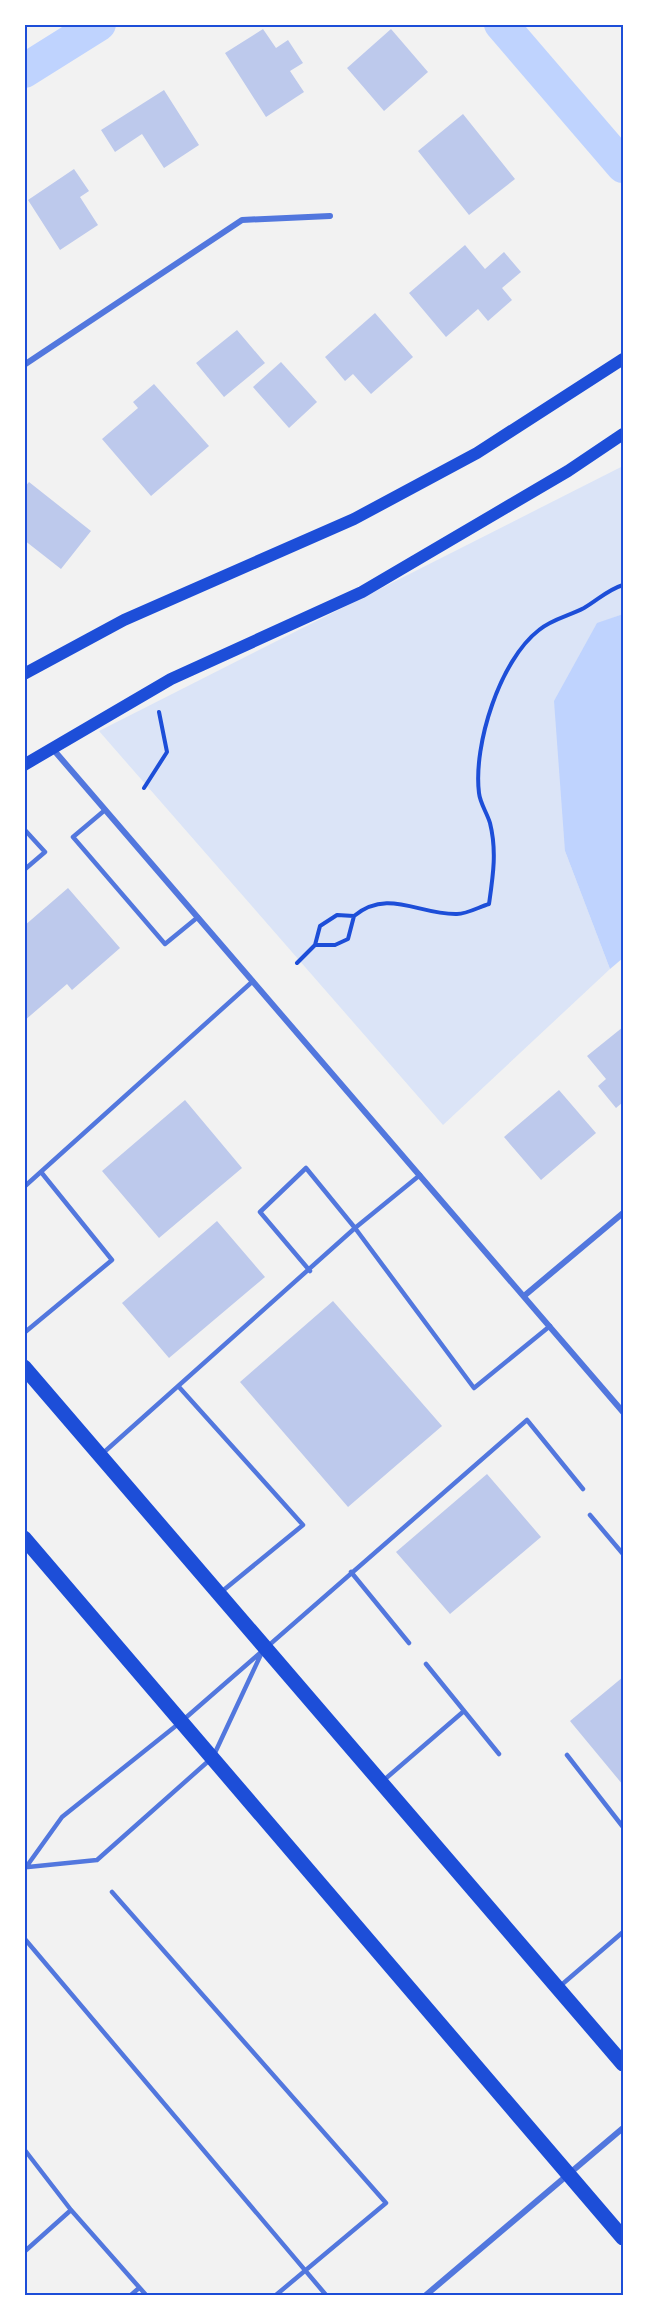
<svg xmlns="http://www.w3.org/2000/svg" width="647" height="2319" font-family="Inter,sans-serif">
  <style>
    .green { fill: #dbe4f7 }
    .water { fill: #bfd3fe }
    .lines { fill: none; stroke-linecap: round; stroke-linejoin: round }
    .canal { stroke: #bfd3fe; stroke-width: 34 }
    .building { fill: #bdc9ec }
    .path { stroke: #1d4ed8; stroke-width: 4 }
    .service { stroke: #5277de; stroke-width: 4.5 }
    .minor { stroke: #5277de; stroke-width: 6 }
    .secondary { stroke: #1d4ed8; stroke-width: 12 }
    .primary { stroke: #1d4ed8; stroke-width: 15 }
    .neatline { fill: none; stroke: #1d4ed8; stroke-width: 2 }
  </style>
  <rect width="100%" height="100%" fill="#f2f2f2"/>
  <path class="green" d="M 623,466 L 623,614 L 597,624 L 565,851 L 610,969 L 443,1125 L 99,731 Z"/>
  <path class="water" d="M 623,614 L 623,958 L 610,969 L 565,851 L 554,701 L 597,623 Z"/>
  <g class="lines">
    <path class="canal" d="M 501,24 L 623,166
      M 24,71 L 99,24"/>
  </g>
  <path class="building" d="M 263,29 L 276,48 L 288,40 L 303,63 L 290,71 L 304,92 L 266,117 L 225,53 Z
    M 391,29 L 428,72 L 384,111 L 347,68 Z
    M 164,90 L 199,145 L 164,168 L 142,134 L 115,152 L 101,130 Z
    M 463,114 L 515,179 L 469,215 L 418,151 Z
    M 74,169 L 89,191 L 80,197 L 98,225 L 60,250 L 28,200 Z
    M 465,245 L 485,269 L 504,252 L 521,272 L 502,288 L 512,300 L 488,321 L 478,309 L 446,337 L 409,293 Z
    M 375,313 L 413,357 L 371,394 L 353,374 L 345,381 L 325,357 Z
    M 237,330 L 265,363 L 224,397 L 196,363 Z
    M 281,362 L 317,402 L 289,428 L 253,387 Z
    M 154,384 L 209,446 L 151,496 L 102,439 L 138,408 L 133,402 Z
    M 29,482 L 91,531 L 61,569 L 24,540 L 24,488 Z
    M 68,888 L 120,948 L 72,990 L 67,984 L 24,1021 L 24,926 Z
    M 623,1027 L 623,1102 L 616,1108 L 598,1086 L 606,1079 L 587,1056 Z
    M 559,1090 L 596,1133 L 541,1180 L 504,1137 Z
    M 185,1100 L 242,1168 L 159,1238 L 102,1171 Z
    M 217,1221 L 265,1277 L 169,1358 L 122,1303 Z
    M 333,1301 L 442,1426 L 348,1507 L 240,1382 Z
    M 487,1474 L 541,1537 L 450,1614 L 396,1552 Z
    M 623,1677 L 623,1785 L 570,1721 Z"/>
  <g class="lines">
    <path class="path" d="M 144,788 L 167,752 L 159,712
      M 315,945 L 335,945 L 348,939 L 354,916
      M 297,963 L 315,945 L 320,926 L 337,915 L 354,916 C 388,888 419,915 457,914 C 467,914 479,907 489,904 C 493,876 497,851 490,823 C 487,813 480,803 479,793 C 473,745 500,660 539,630 C 552,619 569,616 584,608 C 598,600 607,590 623,585"/>
    <path class="service" d="M 105,810 L 73,837 L 165,944 L 198,917
      M 24,829 L 45,852 L 24,870
      M 24,1187 L 253,981
      M 310,1271 L 260,1212 L 306,1168 L 355,1228 L 474,1388 L 550,1326
      M 24,1333 L 112,1260 L 41,1172
      M 179,1387 L 303,1525 L 220,1593
      M 102,1454 L 355,1228 L 420,1175
      M 590,1515 L 623,1554
      M 351,1572 L 409,1643
      M 426,1664 L 499,1754
      M 567,1755 L 623,1827
      M 384,1780 L 464,1711
      M 28,1867 L 97,1860 L 213,1757 L 263,1650
      M 24,1870 L 62,1817 L 182,1721 L 527,1420 L 583,1489
      M 112,1892 L 386,2203 L 276,2295
      M 24,1938 L 326,2295
      M 559,1987 L 623,1932
      M 24,2149 L 71,2210 L 146,2295
      M 24,2252 L 71,2210
      M 131,2295 L 139,2288"/>
    <path class="minor" d="M 24,365 L 242,220 L 330,216
      M 52,748 L 623,1412
      M 524,1296 L 623,1213
      M 426,2295 L 623,2128"/>
    <path class="secondary" d="M 24,674 L 124,620 L 354,519 L 477,453 L 623,359
      M 24,765 L 171,679 L 362,592 L 568,471 L 623,434"/>
    <path class="primary" d="M 24,1367 L 623,2064
      M 24,1538 L 623,2238"/>
  </g>
  <rect width="647" height="2319" fill="none" stroke="#ffffff" stroke-width="51"/>
  <rect x="26" y="26" width="596" height="2268" class="neatline"/>
</svg>
